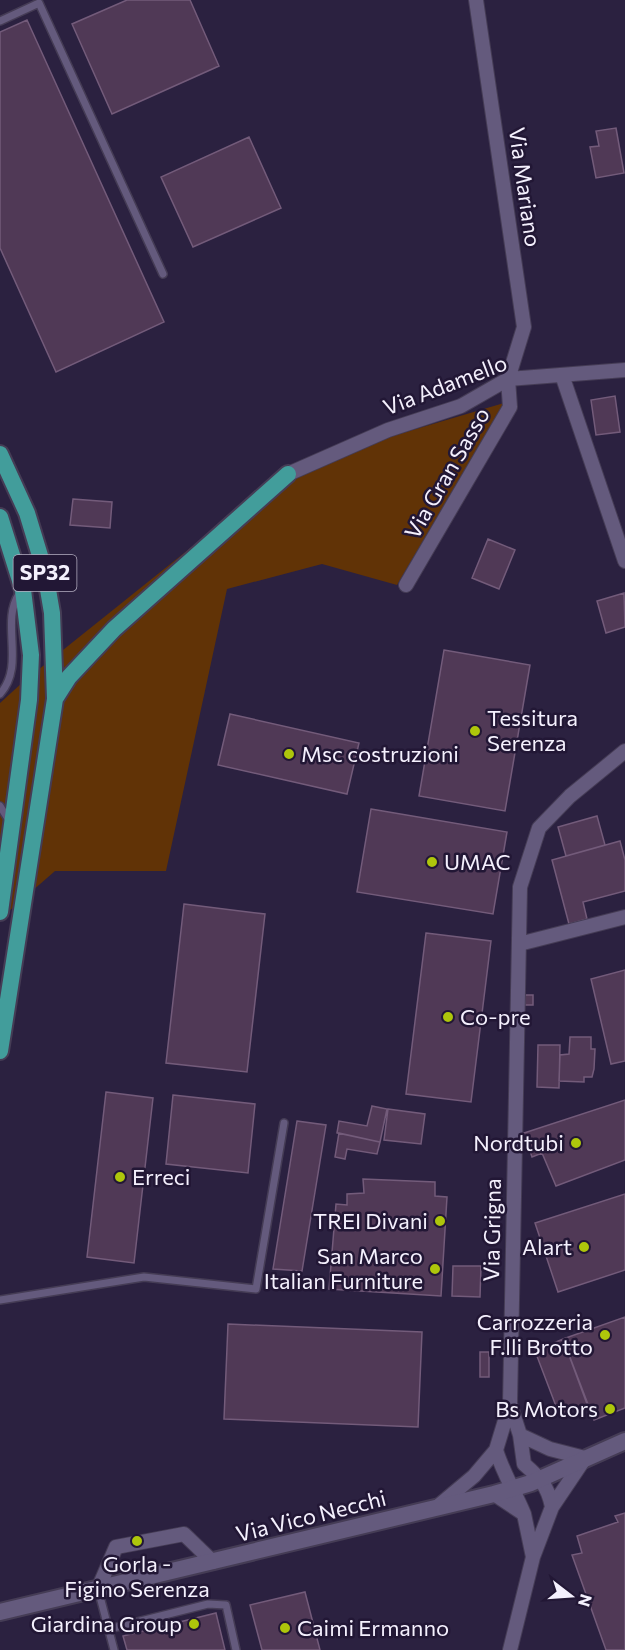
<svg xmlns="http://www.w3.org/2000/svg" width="625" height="1650" font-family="Commissioner,sans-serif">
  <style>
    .green { fill: #613306 }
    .building { fill: #503956; stroke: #735b7a; stroke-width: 1.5 }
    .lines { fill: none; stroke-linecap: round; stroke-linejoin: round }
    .service-casing { stroke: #453c55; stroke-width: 10 }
    .minor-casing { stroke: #453c55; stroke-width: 16 }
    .tertiary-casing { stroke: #453c55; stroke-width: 20 }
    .primary-casing { stroke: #453c55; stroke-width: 20 }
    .service { stroke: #645a7d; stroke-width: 7 }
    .minor { stroke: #645a7d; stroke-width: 14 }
    .tertiary { stroke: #645a7d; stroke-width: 16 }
    .primary { stroke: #429d9b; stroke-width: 16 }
    .poi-dot { fill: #aec60b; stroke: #221735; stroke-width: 2 }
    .labels { text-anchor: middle; stroke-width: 5; stroke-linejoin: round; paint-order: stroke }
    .shield { fill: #221735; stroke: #b5afc1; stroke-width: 1.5 }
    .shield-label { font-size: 21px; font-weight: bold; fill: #f4f0fd }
    .street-label { font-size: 22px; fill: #f4f0fd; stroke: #221735 }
    .poi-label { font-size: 22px; fill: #f4f0fd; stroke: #221735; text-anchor: end }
  </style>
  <rect width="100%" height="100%" fill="#2b2140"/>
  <path class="green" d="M 504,403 L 397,585 L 322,564 L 227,589 L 166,871 L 55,871 L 0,919 L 0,703 L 23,682 L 294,465 Z"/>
  <path class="building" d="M 127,0 L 190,0 L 219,66 L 112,114 L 72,24 Z
    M 27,20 L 164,322 L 56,372 L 0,248 L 0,32 Z
    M 616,128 L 624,173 L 596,178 L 590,147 L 599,146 L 596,131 Z
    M 249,137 L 281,208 L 193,247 L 161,177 Z
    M 615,396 L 620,432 L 596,435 L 591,400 Z
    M 73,499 L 112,502 L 110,528 L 70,525 Z
    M 488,539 L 515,550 L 499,589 L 472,578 Z
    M 624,593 L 625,627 L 606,633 L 597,601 Z
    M 444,650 L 530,665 L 505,811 L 419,796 Z
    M 230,714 L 359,743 L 347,794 L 218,765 Z
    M 371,809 L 507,832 L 493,914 L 357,892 Z
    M 597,816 L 605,845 L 566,856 L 558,827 Z
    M 620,841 L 625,860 L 625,891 L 583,902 L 587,919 L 569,924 L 552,860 Z
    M 184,904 L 265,914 L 247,1072 L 166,1063 Z
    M 426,933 L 491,941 L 471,1102 L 406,1094 Z
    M 625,970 L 625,1061 L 611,1064 L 591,979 Z
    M 525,995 L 533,995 L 533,1005 L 525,1005 Z
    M 570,1037 L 591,1037 L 591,1049 L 595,1049 L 594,1069 L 592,1077 L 584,1077 L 584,1082 L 559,1081 L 560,1055 L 569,1054 Z
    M 538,1045 L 560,1045 L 559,1088 L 537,1087 Z
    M 106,1092 L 153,1098 L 134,1263 L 87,1257 Z
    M 173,1095 L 255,1104 L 248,1173 L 166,1164 Z
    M 625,1100 L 625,1160 L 556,1186 L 542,1153 L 532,1157 L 524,1133 Z
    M 372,1106 L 387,1109 L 380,1142 L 337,1133 L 339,1121 L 367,1126 Z
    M 388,1109 L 425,1114 L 421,1144 L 384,1140 Z
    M 297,1121 L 326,1125 L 302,1271 L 273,1269 Z
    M 339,1133 L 380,1142 L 377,1154 L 347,1149 L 345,1159 L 335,1157 Z
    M 363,1179 L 435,1182 L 435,1196 L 447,1197 L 441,1296 L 329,1289 L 336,1204 L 347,1205 L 347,1194 L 364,1193 Z
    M 625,1194 L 625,1270 L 558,1292 L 535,1223 Z
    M 453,1266 L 481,1266 L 480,1297 L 452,1296 Z
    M 625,1317 L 625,1408 L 594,1420 L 563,1339 Z
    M 228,1324 L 422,1332 L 418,1427 L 224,1419 Z
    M 563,1339 L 587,1404 L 559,1414 L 535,1351 Z
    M 480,1352 L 489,1352 L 489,1377 L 480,1377 Z
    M 625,1513 L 625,1650 L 606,1650 L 572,1555 L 582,1553 L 577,1536 L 618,1522 L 615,1516 Z
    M 305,1592 L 320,1650 L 262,1650 L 250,1605 Z
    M 216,1613 L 225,1650 L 127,1650 L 123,1636 Z"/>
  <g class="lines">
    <defs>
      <path id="service" d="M 0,21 L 39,3 L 163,274
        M 0,694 C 26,665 0,623 19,594
        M 0,806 L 10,822
        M 0,1300 L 144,1277 L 256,1289 L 284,1123
        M 98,1589 L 114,1650
        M 109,1629 L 208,1604 L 226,1605 L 236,1650"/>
      <path id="minor" d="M 562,375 L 625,561
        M 288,474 L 388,430 L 461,406 L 508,379 L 625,370
        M 406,585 L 510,407 L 508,379 L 524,327 L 476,0
        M 519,944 L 625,917
        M 510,1404 L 520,1435 L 550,1449 L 585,1458 L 552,1507 L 533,1557 L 510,1650
        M 520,1435 L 524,1464 C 540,1478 548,1486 552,1507
        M 496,1450 C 503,1473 515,1492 524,1514
        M 494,1494 L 524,1514 L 533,1557
        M 437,1507 L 474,1476 L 496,1450 L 510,1404 L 520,887 L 539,828 L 570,796 L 625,751
        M 98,1589 L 116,1547 L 184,1534 L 213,1562"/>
      <path id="tertiary" d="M 0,1612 L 494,1494 L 531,1483 L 625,1441"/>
      <path id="primary" d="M 0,454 L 27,513 L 45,572 L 52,613 L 55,699 L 0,1051
        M 0,517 L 23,590 L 31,655 L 29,700 L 0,912
        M 55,699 L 69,677 L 114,629 L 288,474"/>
    </defs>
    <use href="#service" class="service-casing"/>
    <use href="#minor" class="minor-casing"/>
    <use href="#tertiary" class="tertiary-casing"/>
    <use href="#primary" class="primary-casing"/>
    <use href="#service" class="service"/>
    <use href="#minor" class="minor"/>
    <use href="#tertiary" class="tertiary"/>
    <use href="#primary" class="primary"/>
  </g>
  <g class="poi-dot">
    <circle cx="475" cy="731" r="6"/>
    <circle cx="289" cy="754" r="6"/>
    <circle cx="432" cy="862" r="6"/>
    <circle cx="448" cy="1017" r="6"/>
    <circle cx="576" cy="1143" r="6"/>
    <circle cx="120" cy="1177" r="6"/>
    <circle cx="440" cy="1221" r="6"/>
    <circle cx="584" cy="1247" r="6"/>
    <circle cx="435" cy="1269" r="6"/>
    <circle cx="605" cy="1335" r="6"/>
    <circle cx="610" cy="1409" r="6"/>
    <circle cx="137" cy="1541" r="6"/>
    <circle cx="194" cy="1624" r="6"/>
    <circle cx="285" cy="1628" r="6"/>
  </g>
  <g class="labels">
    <rect class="shield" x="13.5" y="555" width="63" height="36" rx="4.5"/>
    <g class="shield-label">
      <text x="45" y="580">SP32</text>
    </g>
    <g class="street-label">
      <text transform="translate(525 187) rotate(82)" y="8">Via Mariano</text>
      <text transform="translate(445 385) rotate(-21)" y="8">Via Adamello</text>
      <text transform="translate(447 473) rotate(-60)" y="8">Via Gran Sasso</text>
      <text transform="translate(492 1230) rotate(-89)" y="8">Via Grigna</text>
      <text transform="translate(311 1516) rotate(-14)" y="8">Via Vico Necchi</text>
    </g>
    <g class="poi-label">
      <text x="487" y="726" text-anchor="start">Tessitura<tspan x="487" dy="25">Serenza</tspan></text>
      <text x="301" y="762" text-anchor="start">Msc costruzioni</text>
      <text x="444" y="870" text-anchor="start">UMAC</text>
      <text x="460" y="1025" text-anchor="start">Co-pre</text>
      <text x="564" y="1151">Nordtubi</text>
      <text x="132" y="1185" text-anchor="start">Erreci</text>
      <text x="428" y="1229">TREI Divani</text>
      <text x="572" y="1255">Alart</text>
      <text x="423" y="1264">San Marco<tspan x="423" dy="25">Italian Furniture</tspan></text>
      <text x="593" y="1330">Carrozzeria<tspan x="593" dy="25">F.lli Brotto</tspan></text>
      <text x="598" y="1417">Bs Motors</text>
      <text x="137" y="1572" text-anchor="middle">Gorla -<tspan x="137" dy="25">Figino Serenza</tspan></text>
      <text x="182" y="1632">Giardina Group</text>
      <text x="297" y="1636" text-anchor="start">Caimi Ermanno</text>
    </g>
  </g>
  <g transform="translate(571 1596) rotate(107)" stroke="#221735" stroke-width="4.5" paint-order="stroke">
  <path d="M0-4.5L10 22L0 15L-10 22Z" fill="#f4f0fd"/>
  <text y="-9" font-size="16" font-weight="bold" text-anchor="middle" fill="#f4f0fd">N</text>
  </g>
</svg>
